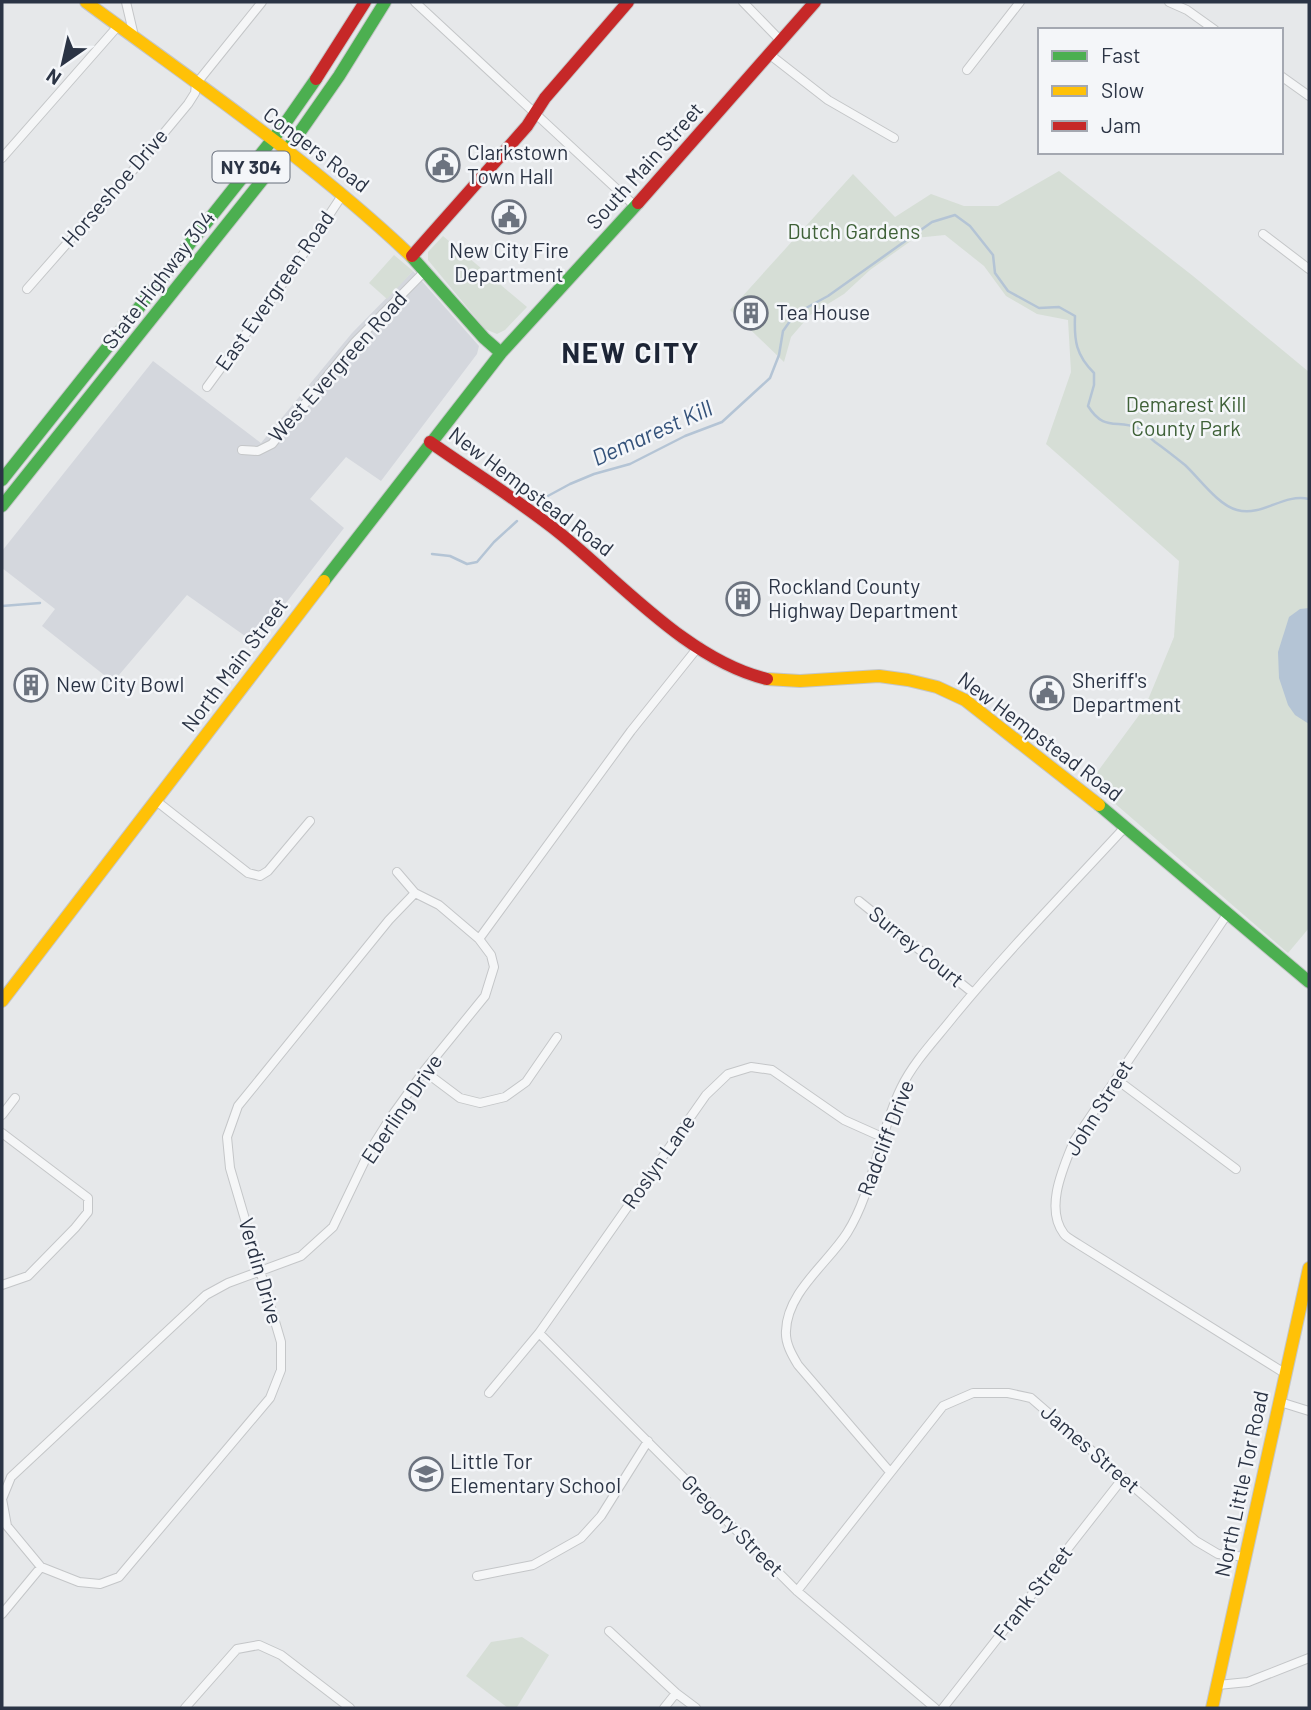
<svg xmlns="http://www.w3.org/2000/svg" width="1311" height="1710" font-family="Barlow,sans-serif">
  <style>
    .built { fill: #d4d7dd }
    .green { fill: #d6ded6 }
    .water { fill: #b4c4d5 }
    .lines { fill: none; stroke-linecap: round; stroke-linejoin: round }
    .stream { stroke: #b4c4d5; stroke-width: 2.5 }
    .street-casing { stroke: #c4c6c8; stroke-width: 10 }
    .fast-casing { stroke: #c4c6c8; stroke-width: 14 }
    .slow-casing { stroke: #c4c6c8; stroke-width: 14 }
    .jam-casing { stroke: #c4c6c8; stroke-width: 14 }
    .street { stroke: #f5f6f7; stroke-width: 8 }
    .fast { stroke: #4caf50; stroke-width: 12 }
    .slow { stroke: #ffc107; stroke-width: 12 }
    .jam { stroke: #c62828; stroke-width: 12 }
    .labels { text-anchor: middle; stroke-width: 5; stroke-linejoin: round; paint-order: stroke }
    .shield { fill: #f4f6f9; stroke: #676e7b; stroke-width: 2 }
    .shield-label { font-size: 19px; font-weight: bold; fill: #2b3445 }
    .street-label { font-size: 21px; fill: #2b3445; stroke: #f4f6f9 }
    .poi-label { font-size: 21px; fill: #2b3445; stroke: #f4f6f9; text-anchor: start }
    .park-label { font-size: 21px; fill: #3f6138; stroke: #f4f6f9 }
    .water-label { font-size: 23px; font-style: italic; fill: #34527a; stroke: #f4f6f9 }
    .district-label { font-size: 28px; font-weight: bold; letter-spacing: 2px; fill: #1d2536; stroke: #f4f6f9 }
  </style>
  <rect width="100%" height="100%" fill="#e6e8ea"/>
  <path class="built" d="M 413,271 L 479,346 L 477,354 L 381,481 L 346,457 L 310,499 L 344,528 L 255,643 L 187,595 L 113,682 L 42,626 L 55,609 L 2,568 L 2,551 L 153,361 L 261,443 L 352,333 Z"/>
  <path class="green" d="M 1059,171 L 1193,276 L 1309,372 L 1309,928 L 1288,953 L 1090,782 L 1145,707 L 1174,637 L 1179,561 L 1046,444 L 1071,372 L 1068,320 L 1037,314 L 1006,296 L 984,266 L 945,235 L 915,238 L 870,270 L 844,294 L 810,315 L 791,337 L 784,362 L 730,310 L 853,174 L 895,217 L 931,194 L 964,206 L 998,206 Z
    M 443,236 L 527,307 L 505,330 L 497,334 L 485,329 L 428,260 L 428,252 Z
    M 394,255 L 413,271 L 387,299 L 369,283 Z
    M 522,1637 L 549,1655 L 517,1707 L 508,1708 L 466,1676 L 491,1642 Z"/>
  <path class="water" d="M 1309,608 L 1309,724 L 1295,715 L 1288,705 L 1279,678 L 1278,652 L 1289,617 L 1300,609 Z"/>
  <g class="lines">
    <path class="stream" d="M 546,497 L 570,484 L 594,474 L 630,464 L 685,436 L 722,422 L 770,378 L 779,355 L 783,331 L 795,314 L 828,296 L 932,222 L 955,215 L 970,226 L 993,255 L 995,273 L 1008,291 L 1039,308 L 1059,307 L 1075,316 C 1074,341 1076,355 1094,373 L 1094,385 L 1088,406 C 1104,432 1117,419 1138,428 C 1144,431 1150,438 1155,442 C 1165,449 1175,457 1185,465 C 1199,478 1218,505 1237,510 C 1263,517 1283,493 1309,499
      M 432,554 L 450,556 L 467,564 L 477,562 L 494,542 L 517,521
      M 2,606 L 40,603"/>
    <defs>
      <path id="street" d="M 126,2 L 134,36
        M 415,2 L 635,206
        M 743,2 L 781,41
        M 1169,2 L 1187,10 L 1215,30
        M 769,54 L 828,100 L 894,138
        M 967,70 L 1020,2
        M 1281,76 L 1309,96
        M 2,158 L 118,26
        M 1263,234 L 1309,269
        M 27,289 L 114,190 L 119,187 L 188,104 L 195,93 L 196,84 L 262,2
        M 207,387 L 294,268 L 343,194
        M 242,450 L 258,451 L 272,444 L 355,342 L 426,270
        M 155,800 L 248,873 L 260,876 L 268,871 L 310,821
        M 397,872 L 415,893 L 439,905 L 479,939
        M 415,893 L 389,920 L 238,1106 L 227,1137 L 230,1168 L 281,1342 L 281,1370 L 270,1398 L 119,1577 L 100,1584 L 79,1582 L 41,1567 L 7,1526 L 2,1499 L 11,1477 L 206,1295 L 228,1283 L 301,1256 L 333,1227 L 369,1152 L 391,1117 L 424,1071 L 485,996 L 494,967 L 491,955 L 479,939 L 631,731 L 699,646
        M 859,901 L 973,993
        M 1228,913 L 1074,1141 C 1064,1166 1044,1208 1064,1234 C 1067,1238 1074,1241 1078,1244 L 1286,1374
        M 424,1071 L 460,1098 L 480,1103 L 505,1097 L 526,1082 L 557,1037
        M 1116,1079 L 1236,1169
        M 2,1115 L 15,1098
        M 2,1133 L 88,1198 L 88,1212 L 75,1228 L 28,1276 L 2,1285
        M 539,1333 L 797,1591 L 935,1708
        M 489,1393 L 539,1333 L 706,1095 L 728,1074 L 751,1067 L 772,1070 L 844,1120 L 882,1137
        M 1280,1402 L 1309,1411
        M 890,1472 L 798,1365 C 792,1355 785,1343 786,1331 C 787,1292 828,1263 847,1233 C 873,1192 879,1133 901,1088 C 914,1061 936,1039 954,1016 C 1008,950 1068,889 1126,826
        M 477,1576 L 533,1565 L 581,1538 L 601,1516 L 648,1441
        M 797,1591 L 943,1406 L 973,1393 L 1008,1393 L 1031,1398 L 1196,1541 L 1218,1554 L 1246,1557
        M 2,1614 L 41,1567
        M 609,1631 L 676,1693 L 696,1708
        M 1218,1685 L 1248,1682 L 1309,1658
        M 185,1708 L 237,1649 L 259,1645 L 281,1655 L 350,1708
        M 664,1708 L 676,1693
        M 943,1708 L 1123,1478"/>
      <path id="fast" d="M 411,256 L 484,338 L 501,353
        M 2,480 L 284,125 L 316,79
        M 2,506 L 295,139 L 339,76 L 385,2
        M 324,581 L 501,353 L 638,203
        M 1099,805 L 1309,982"/>
      <path id="slow" d="M 86,2 C 197,84 311,161 411,256
        M 767,679 L 800,681 L 879,676 L 908,680 L 937,687 L 965,700 L 1099,805
        M 2,1001 L 324,581
        M 1212,1708 L 1309,1268"/>
      <path id="jam" d="M 316,79 L 365,2
        M 638,203 L 815,2
        M 412,256 L 527,126 L 545,98 L 628,2
        M 430,442 C 474,473 520,501 562,535 C 622,584 690,661 767,679"/>
    </defs>
    <use href="#street" class="street-casing"/>
    <use href="#fast" class="fast-casing"/>
    <use href="#slow" class="slow-casing"/>
    <use href="#jam" class="jam-casing"/>
    <use href="#street" class="street"/>
    <use href="#fast" class="fast"/>
    <use href="#slow" class="slow"/>
    <use href="#jam" class="jam"/>
  </g>
  <defs>
    <symbol id="civic-ring" viewBox="-11 -11 22 22"><circle r="9.5" fill="#f4f6f9" stroke="#6c737f" stroke-width="1.5"/><path d="M-.6-6.5H3V-4.5H.6V-3L4-1V1h2V6H-6V1h2V-1L-.6-3ZM-1.2 2.5V6h2.4V2.5Z" fill="#6c737f"/></symbol>
    <symbol id="building-ring" viewBox="-11 -11 22 22"><circle r="9.5" fill="#f4f6f9" stroke="#6c737f" stroke-width="1.5"/><path d="M-4-6H4V6H1V3H-1V6H-4ZM-2.5-4.3h1.7v1.8h-1.7ZM.8-4.3h1.7v1.8H.8ZM-2.5-1h1.7V.8h-1.7ZM.8-1h1.7V.8H.8Z" fill="#6c737f"/></symbol>
    <symbol id="school-ring" viewBox="-11 -11 22 22"><circle r="9.5" fill="#f4f6f9" stroke="#6c737f" stroke-width="1.5"/><path d="M0-5L7-2L0 1L-7-2ZM-4 1L0 2.5L4 1V4Q0 6-4 4Z" fill="#6c737f"/></symbol>
  </defs>
  <g fill-rule="evenodd">
    <use href="#civic-ring" x="424" y="146" width="38" height="38"/>
    <use href="#civic-ring" x="490" y="198" width="38" height="38"/>
    <use href="#building-ring" x="732" y="294" width="38" height="38"/>
    <use href="#building-ring" x="724" y="580" width="38" height="38"/>
    <use href="#building-ring" x="12" y="666" width="38" height="38"/>
    <use href="#civic-ring" x="1028" y="674" width="38" height="38"/>
    <use href="#school-ring" x="407" y="1455" width="38" height="38"/>
  </g>
  <g class="labels">
    <rect class="shield" x="212.5" y="151.5" width="77" height="31" rx="5"/>
    <g class="shield-label">
      <text x="251" y="174">NY 304</text>
    </g>
    <g class="street-label">
      <text transform="translate(316 150) rotate(37)" y="7">Congers Road</text>
      <text transform="translate(645 166) rotate(-48)" y="7">South Main Street</text>
      <text transform="translate(115 188) rotate(-49)" y="7">Horseshoe Drive</text>
      <text transform="translate(159 280) rotate(-52)" y="7">State Highway 304</text>
      <text transform="translate(275 291) rotate(-55)" y="7">East Evergreen Road</text>
      <text transform="translate(338 367) rotate(-48)" y="7">West Evergreen Road</text>
      <text transform="translate(531 492) rotate(37)" y="7">New Hempstead Road</text>
      <text transform="translate(235 665) rotate(-53)" y="7">North Main Street</text>
      <text transform="translate(1040 737) rotate(37)" y="7">New Hempstead Road</text>
      <text transform="translate(916 947) rotate(39)" y="7">Surrey Court</text>
      <text transform="translate(1099 1108) rotate(-58)" y="7">John Street</text>
      <text transform="translate(402 1109) rotate(-56)" y="7">Eberling Drive</text>
      <text transform="translate(886 1138) rotate(-69)" y="7">Radcliff Drive</text>
      <text transform="translate(659 1162) rotate(-55)" y="7">Roslyn Lane</text>
      <text transform="translate(260 1271) rotate(74)" y="7">Verdin Drive</text>
      <text transform="translate(1090 1449) rotate(41)" y="7">James Street</text>
      <text transform="translate(1242 1484) rotate(-78)" y="7">North Little Tor Road</text>
      <text transform="translate(732 1526) rotate(45)" y="7">Gregory Street</text>
      <text transform="translate(1033 1593) rotate(-52)" y="7">Frank Street</text>
    </g>
    <g class="poi-label">
      <text x="467" y="160">Clarkstown<tspan x="467" dy="24">Town Hall</tspan></text>
      <text x="509" y="258" text-anchor="middle">New City Fire<tspan x="509" dy="24">Department</tspan></text>
      <text x="776" y="320">Tea House</text>
      <text x="768" y="594">Rockland County<tspan x="768" dy="24">Highway Department</tspan></text>
      <text x="1072" y="688">Sheriff's<tspan x="1072" dy="24">Department</tspan></text>
      <text x="56" y="692">New City Bowl</text>
      <text x="450" y="1469">Little Tor<tspan x="450" dy="24">Elementary School</tspan></text>
    </g>
    <g class="park-label">
      <text x="854" y="239">Dutch Gardens</text>
      <text x="1186" y="412">Demarest Kill<tspan x="1186" dy="24">County Park</tspan></text>
    </g>
    <g class="water-label">
      <text transform="translate(652 433) rotate(-24)" y="8">Demarest Kill</text>
    </g>
    <g class="district-label">
      <text x="631" y="363">NEW CITY</text>
    </g>
  </g>
  <rect width="1311" height="1710" fill="none" stroke="#2b3445" stroke-width="7"/>
  <rect x="1038" y="28" width="245" height="126" fill="#f4f6f9" stroke="#a4a8b1" stroke-width="2"/>
  <rect x="1052" y="51" width="35" height="10" fill="#4caf50" stroke="#a4a8b1" stroke-width="2"/>
  <text x="1101" y="63" font-size="21" fill="#2b3445">Fast</text>
  <rect x="1052" y="86" width="35" height="10" fill="#ffc107" stroke="#a4a8b1" stroke-width="2"/>
  <text x="1101" y="98" font-size="21" fill="#2b3445">Slow</text>
  <rect x="1052" y="121" width="35" height="10" fill="#c62828" stroke="#a4a8b1" stroke-width="2"/>
  <text x="1101" y="133" font-size="21" fill="#2b3445">Jam</text>
  <g transform="translate(63 63) rotate(214)" stroke="#f4f6f9" stroke-width="5" paint-order="stroke">
  <path d="M0-5L12 26L0 18L-12 26Z" fill="#2b3445"/>
  <text y="-10" font-size="19" font-weight="bold" text-anchor="middle" fill="#2b3445">N</text>
  </g>
</svg>
